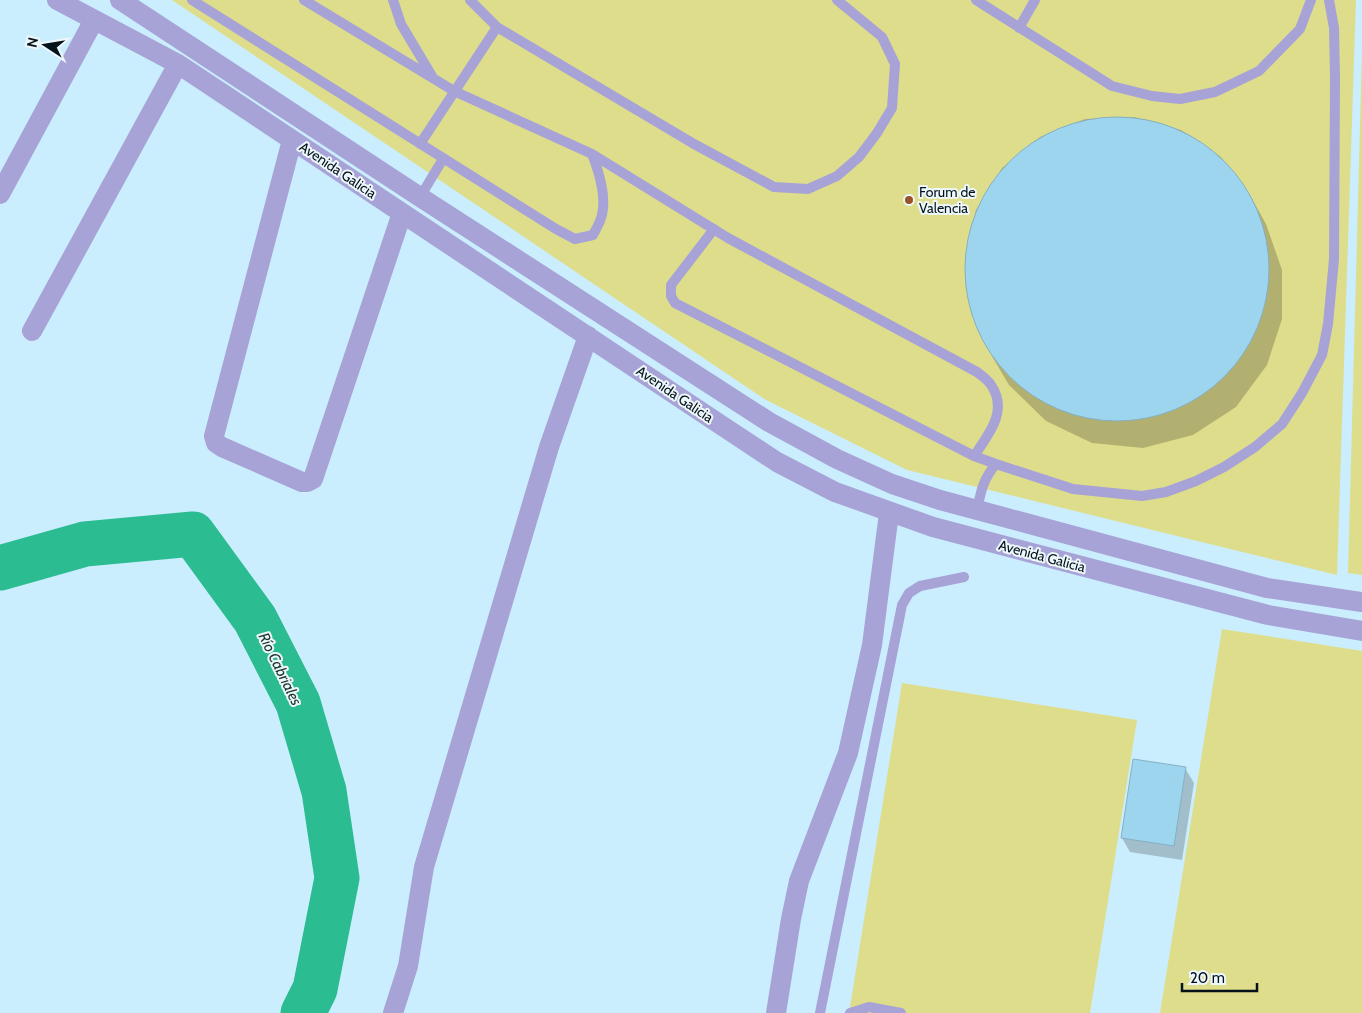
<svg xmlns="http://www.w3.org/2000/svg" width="1362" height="1013" font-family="Cabin,sans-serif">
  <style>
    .green { fill: #dedd8c }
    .shadow { fill: #0003 }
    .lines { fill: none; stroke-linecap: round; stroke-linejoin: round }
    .river { stroke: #2bbc91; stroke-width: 45 }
    .building { fill: #9ed5ee; stroke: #85afc2 }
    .service { stroke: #a7a3d7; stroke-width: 10 }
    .minor { stroke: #a7a3d7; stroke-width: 20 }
    .poi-dot { fill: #98512a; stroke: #eef7fb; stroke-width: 2 }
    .labels { text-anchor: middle; stroke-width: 4; stroke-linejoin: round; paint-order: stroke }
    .street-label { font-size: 14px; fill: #04131a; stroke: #eef7fb }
    .poi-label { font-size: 14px; fill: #04131a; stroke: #eef7fb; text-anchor: start }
    .water-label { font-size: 15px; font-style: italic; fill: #1b372c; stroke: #eef7fb }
  </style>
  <rect width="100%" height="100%" fill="#cbeefe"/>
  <path class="green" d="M 172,0 L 1356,0 L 1337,575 L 907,470 L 766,400 Z
    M 1362,51 L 1362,575 L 1348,573 Z
    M 1222,629 L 1362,651 L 1362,1013 L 1160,1013 Z
    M 902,683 L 1137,720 L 1090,1013 L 849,1013 Z"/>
  <path class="shadow" d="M 1134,117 L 1181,130 L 1221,157 L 1251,197 L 1266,224 L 1282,270 L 1282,319 L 1267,365 L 1236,407 L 1193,435 L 1143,448 L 1092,443 L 1046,421 L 1009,385 L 993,358 L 971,312 L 965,260 L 976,210 L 1002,168 L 1040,137 L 1085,119 Z
    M 1185,768 L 1194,783 L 1182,860 L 1130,852 L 1122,838 Z"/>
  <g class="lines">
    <path class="river" d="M 0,568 L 85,544 L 193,534 L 255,619 L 298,703 L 324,791 L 337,878 L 315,989 L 303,1013"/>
  </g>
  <path class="building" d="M965 269a152 152 0 1 1 304 0a152 152 0 1 1-304 0Z
    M 1133,759 L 1186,767 L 1174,846 L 1121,838 Z"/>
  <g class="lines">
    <path class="service" d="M 192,0 L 556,229 L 575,239 L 593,235 C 595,231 598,226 600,221 C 608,202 599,172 592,154 L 454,91 L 304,0
      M 393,0 L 401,24 L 432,76
      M 976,0 L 1112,86 L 1152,96 L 1180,99 L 1215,92 L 1259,71 L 1300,29 L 1311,0
      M 497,27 L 694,144 L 774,187 L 808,189 L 837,176 L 859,157 L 877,133 L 892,108 L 895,64 L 882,37 L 837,0
      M 1019,28 L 1035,0
      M 420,144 L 497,27 L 470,0
      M 592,154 L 728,238 L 977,372 C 982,376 988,380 991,385 C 1009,411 988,435 974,456
      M 420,197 L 443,159
      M 714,229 L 671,285 L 671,296 L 675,303 L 974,456 L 996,464
      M 977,510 C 981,491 983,479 996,464 L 1073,489 L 1142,496 L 1166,492 L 1196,481 L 1224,467 L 1255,447 L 1282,424 L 1302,393 L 1322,355 L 1328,324 L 1334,259 L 1335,77 L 1334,28 L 1329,0
      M 820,1013 L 902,605 L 909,593 L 920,586 L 964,577
      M 850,1013 L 869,1007 L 901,1013"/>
    <path class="minor" d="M 57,0 L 178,64 L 724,427 L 777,462 L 835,492 L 933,527 L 1268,615 L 1362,631
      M 120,0 L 420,197 L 769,422 L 837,459 L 892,484 L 940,500 L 1267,588 L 1362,602
      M 292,140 L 214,436 L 216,443 L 222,447 L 302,482 L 307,482 L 313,479 L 402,213
      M 0,194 L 94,20
      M 32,331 L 178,64
      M 393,1013 L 408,966 L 424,867 L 549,447 L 588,336
      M 776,1013 L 791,919 L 799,881 L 848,753 L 872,645 L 889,513"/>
  </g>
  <circle class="poi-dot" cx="909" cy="200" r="5"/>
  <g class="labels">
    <g class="street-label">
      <text transform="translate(338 170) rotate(34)" y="5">Avenida Galicia</text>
      <text transform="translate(675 394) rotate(34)" y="5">Avenida Galicia</text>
      <text transform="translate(1042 556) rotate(15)" y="5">Avenida Galicia</text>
    </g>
    <g class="poi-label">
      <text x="919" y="197">Forum de<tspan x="919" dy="16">Valencia</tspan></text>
    </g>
    <g class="water-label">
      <text transform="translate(280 669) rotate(64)" y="5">Río Cabriales</text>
    </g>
  </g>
  <g transform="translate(45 45) rotate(282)" stroke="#eef7fb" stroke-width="4" paint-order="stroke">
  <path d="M0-4L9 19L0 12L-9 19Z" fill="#04131a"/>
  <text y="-8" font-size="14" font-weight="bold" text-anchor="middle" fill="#04131a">N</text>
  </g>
  <path d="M1182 983v8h75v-8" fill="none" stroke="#04131a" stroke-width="2.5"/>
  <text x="1190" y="983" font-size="15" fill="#04131a" stroke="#eef7fb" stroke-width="4" paint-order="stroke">20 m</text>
</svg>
